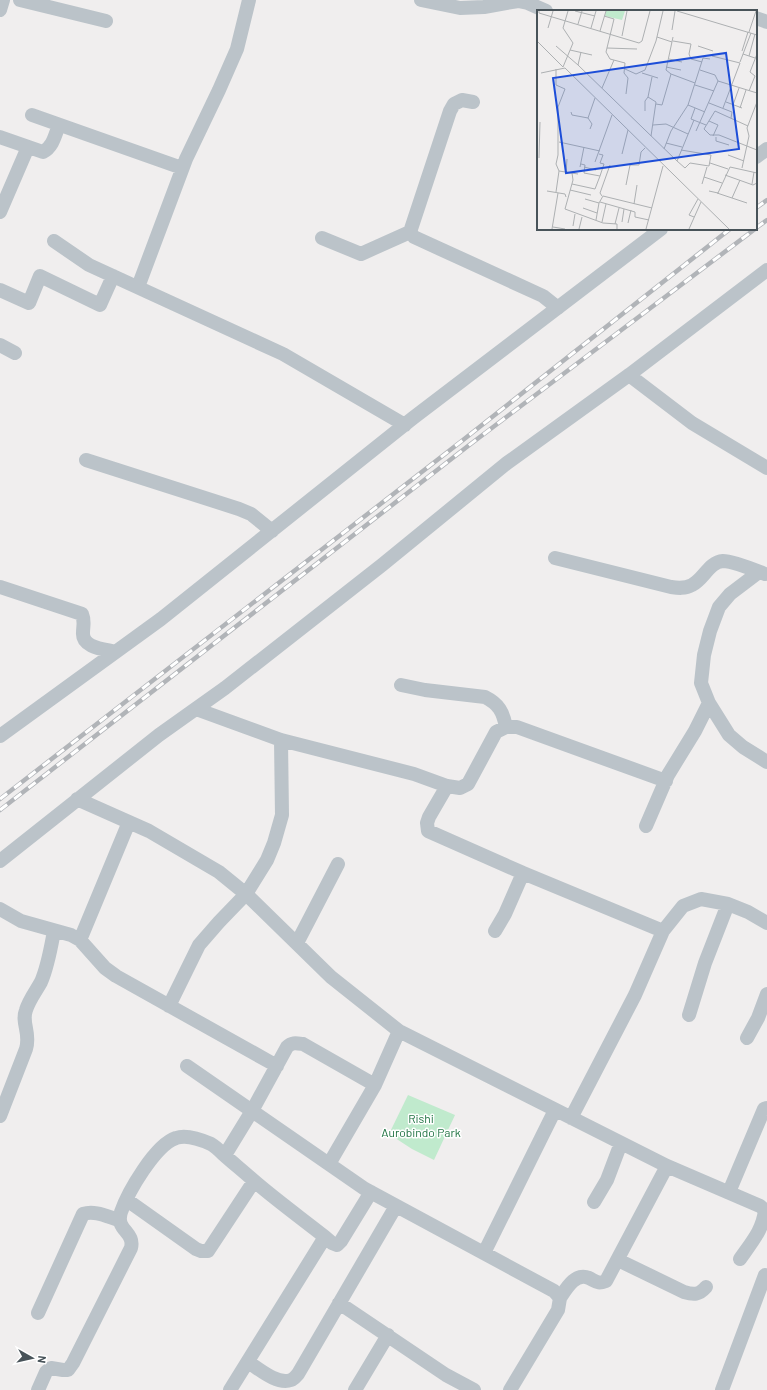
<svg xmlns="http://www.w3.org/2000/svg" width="767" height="1390" font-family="Barlow,sans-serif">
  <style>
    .park { fill: #c0eacd }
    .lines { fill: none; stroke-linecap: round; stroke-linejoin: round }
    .minor { stroke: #bbc3c9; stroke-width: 14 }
    .rail-casing { stroke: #b1b4b8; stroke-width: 4.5 }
    .rail { stroke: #fff; stroke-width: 3; stroke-dasharray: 9; stroke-linecap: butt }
    .labels { text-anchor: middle; stroke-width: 3; stroke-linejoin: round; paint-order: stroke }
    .park-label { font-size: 12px; fill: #207343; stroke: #fff }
    .inset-road { fill: none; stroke: #adb0b2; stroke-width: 1 }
    .view { fill: #1d4ed8; fill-opacity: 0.15; stroke: #1d4ed8; stroke-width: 2 }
    .inset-edge { fill: none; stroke: #485359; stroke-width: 2 }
  </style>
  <rect width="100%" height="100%" fill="#f0eeee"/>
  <path class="park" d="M 408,1095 L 455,1115 L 434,1160 L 412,1149 L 389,1134 Z"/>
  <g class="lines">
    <path class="minor" d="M 20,0 L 106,21
      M 421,0 L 460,8 L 484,7 L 518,1 L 528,3 L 546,11
      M 0,10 L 3,0
      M 756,18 L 767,22
      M 473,102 L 462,100 L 454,104 L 450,111 L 410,232 L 414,237 L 543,296 L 558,308
      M 32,115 L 182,168
      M 0,137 L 43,152 C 53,147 55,135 59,125
      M 756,157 L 767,149
      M 0,212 L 28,147
      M 322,238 L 361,254 L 410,232
      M 54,241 L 89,265 L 283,354 L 405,425
      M 138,287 L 186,159 L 219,90 L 237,49 L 249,0
      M 0,290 L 29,303 L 40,276 L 100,305 L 113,276
      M 0,345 L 15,353
      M 629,375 L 692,423 L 767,468
      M 86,460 L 239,509 L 251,514 L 272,531
      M 555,558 L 671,587 C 678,588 685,589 692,585 C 704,579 709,562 723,561 C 733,561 755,570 765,574
      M 759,572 L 730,594 L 719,607 L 710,631 L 704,655 L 701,683 L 709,703 L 729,735 L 743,747 L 767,762
      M 0,587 L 82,614 C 85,621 83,626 83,633 C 82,648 105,649 116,652
      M 401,685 L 425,690 L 485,697 C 499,704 503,712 506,727
      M 196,709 L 281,740 L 414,774 L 447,786 L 460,788 L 468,784 L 496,732 L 506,727 L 517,727 L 666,781
      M 0,736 L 161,619 L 413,418 L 661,229
      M 447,786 L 429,817 L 427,823 L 428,831 L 523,873 L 663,931
      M 77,799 L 149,831 L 219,872 L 246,894 L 331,977 L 399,1031 L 667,1166 L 760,1206 L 765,1210 C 763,1230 751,1243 740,1259
      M 646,826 L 668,775 L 695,731 L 709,703
      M 0,861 L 159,735 L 225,688 L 382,565 L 507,463 L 629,375 L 767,270
      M 0,909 L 21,921 L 71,935 L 80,940 L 105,968 L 116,976 L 277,1066
      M 495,931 L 505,914 L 523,873
      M 80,940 L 129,822
      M 297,943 L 338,864
      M 169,1006 L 199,945 L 219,922 L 246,894 L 267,860 L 274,843 L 282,815 L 281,740
      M 689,1015 L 705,963 L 728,904
      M 747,1038 L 758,1018 L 767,994
      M 187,1066 L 365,1189 L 554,1291 L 560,1298 L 558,1310 L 510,1390
      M 0,1116 L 26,1049 C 31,1033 21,1023 26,1010 C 29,1000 36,991 41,982 C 48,966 51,947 54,931
      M 571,1118 L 635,995 L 663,931 L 683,906 L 701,899 L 728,904 L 748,912 L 767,923
      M 225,1155 L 252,1111 L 287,1047 C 292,1042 296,1043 303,1044 L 375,1085
      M 329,1164 L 375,1085 L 399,1031
      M 729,1192 L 764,1109 L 767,1108
      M 127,1200 L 196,1249 L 201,1251 L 208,1251 L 254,1181
      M 594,1202 L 607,1180 L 621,1143
      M 325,1237 L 332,1243 L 337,1245 L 341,1241 L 371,1192
      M 484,1253 L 555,1110
      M 618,1260 L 684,1292 C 694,1295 699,1295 706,1287
      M 560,1298 C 566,1289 575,1272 589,1278 C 597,1282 598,1284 606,1281 L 667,1166
      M 339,1303 L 446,1375 L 474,1390
      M 38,1313 L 83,1214 C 95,1210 108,1217 119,1220
      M 248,1362 C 259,1369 277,1385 291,1380 C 294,1379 296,1376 298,1374 L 396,1206
      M 38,1390 L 46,1372 L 51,1368 L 63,1370 L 68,1370 L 73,1363 L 131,1248 C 135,1231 115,1231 121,1212 C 128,1192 155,1145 176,1138 C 187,1134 202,1140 211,1144 C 216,1147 220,1151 223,1154 C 233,1163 243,1171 253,1180 C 276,1200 301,1218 325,1237 L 230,1390
      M 355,1390 L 388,1335
      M 722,1390 L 765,1275"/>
    <defs>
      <path id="rail" d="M 756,208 L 767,200
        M 756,228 L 767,220
        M 0,799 L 463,440 L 730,229
        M 0,810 L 468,446 L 755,229"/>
    </defs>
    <use href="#rail" class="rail-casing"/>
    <use href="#rail" class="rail"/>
  </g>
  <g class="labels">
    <g class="park-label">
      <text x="421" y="1123">Rishi<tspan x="421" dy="14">Aurobindo Park</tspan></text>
    </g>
  </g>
  <g transform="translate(537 10)">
    <rect width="220" height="220" fill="#f0eeee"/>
    <path d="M 69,1 L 88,1 L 85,10 L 68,6 Z" fill="#c0eacd"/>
    <path class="inset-road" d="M 2,1 L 2,3 L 102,33 L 105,31 L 113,1M 38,1 L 58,6M 140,1 L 220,25M 67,6 L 77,9 L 69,42 L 73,49 L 88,53 L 87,63 L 91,68 L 89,84M 41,14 L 45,1M 11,18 L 16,1M 54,18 L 59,1M 135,20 L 138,1M 63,21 L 69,1M 212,22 L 219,1M 85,26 L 90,1M 120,27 L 135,32M 136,27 L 129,60 L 134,64 L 158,73M 136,31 L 154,34 L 152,44 L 154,49 L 165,52M 1,32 L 26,57M 19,36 L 41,55M 161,36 L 176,41M 70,38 L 100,39M 33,40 L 55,45M 205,41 L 211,22M 44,42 L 41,55 L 140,151 L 148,158 L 153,153 L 172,156 L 174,145 L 144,140M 206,44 L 218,48M 175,46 L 203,53 L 186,98M 212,46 L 218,24M 132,49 L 145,52M 203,52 L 214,23M 26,57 L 36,33 L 26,18 L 31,1M 129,57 L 144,60M 19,59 L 19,75 L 28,79 L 21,97 L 21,145 L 19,154 L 22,161 L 19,182M 88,59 L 99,64 L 108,60 L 119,31 L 126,1M 163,60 L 178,65 L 181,71M 4,63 L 28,58 L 192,219M 105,63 L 121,68M 158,75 L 177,81M 65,78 L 77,50M 212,81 L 218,66 L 213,62 L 220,44M 189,92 L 205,98M 172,93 L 195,102 L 194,108M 119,94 L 125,95 L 134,64M 151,95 L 168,102M 196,95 L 202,78M 158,98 L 154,109 L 169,115M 203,98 L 209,80M 108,101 L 108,91 L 111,87M 34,102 L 35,105 L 51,108 L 58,88M 51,108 L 55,114 L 53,119M 172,111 L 181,115 L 176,126M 116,115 L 129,114 L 151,124M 211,116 L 178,101 L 167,119 L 173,125 L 182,125 L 220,140M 159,121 L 181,71 L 220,83M 114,126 L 119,92 L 111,87 L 115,67M 179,127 L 179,131 L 192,135M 22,132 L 63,141M 129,133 L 145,137M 127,139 L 134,121 L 151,95 L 166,48 L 173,49M 85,144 L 91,120M 191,145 L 207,151M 2,148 L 3,112M 140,151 L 157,110M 58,152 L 75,105M 173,153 L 191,159M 44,154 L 48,155 L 47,163 L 63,166 L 67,154 L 63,153 L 66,145 L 62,144M 43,157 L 47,137M 47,157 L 59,160M 205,158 L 212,126 L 210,118 L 220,92M 22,161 L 41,164M 29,163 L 30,149M 35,163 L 36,170 L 28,199 L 66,213 L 80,214 L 80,219M 188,165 L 216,175 L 220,173M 167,167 L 185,173M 35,174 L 58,179 L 63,166M 165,174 L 170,157M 215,174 L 217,162M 89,175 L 93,155 L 102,155 L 104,142 L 108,138M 33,180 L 54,185M 10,181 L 28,184 L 29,187M 172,181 L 181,183 L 193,157 L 220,163M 180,183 L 210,193M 65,186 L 63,183 L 73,155M 195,188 L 203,170M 48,189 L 62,193 L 66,186 L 115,198M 63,192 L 98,202 L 98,207 L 112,210M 97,194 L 100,175M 46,198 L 60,203M 157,207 L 152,205 L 161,189M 59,210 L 62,193M 65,212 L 69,194M 85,212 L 87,199M 91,213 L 94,200M 78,214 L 82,198M 36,216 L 38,204M 16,217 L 28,219M 15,219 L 21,183M 42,219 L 45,207M 109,219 L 126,156M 152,219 L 164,192"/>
    <path class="view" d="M 189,43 L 202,139 L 29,163 L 16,68 Z"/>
    <rect width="220" height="220" class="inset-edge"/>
  </g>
  <g transform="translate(32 1358) rotate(98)" stroke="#ffffff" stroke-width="3" paint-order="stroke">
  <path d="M0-3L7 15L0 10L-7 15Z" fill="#485359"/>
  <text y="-6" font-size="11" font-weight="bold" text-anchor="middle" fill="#485359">N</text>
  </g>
</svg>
